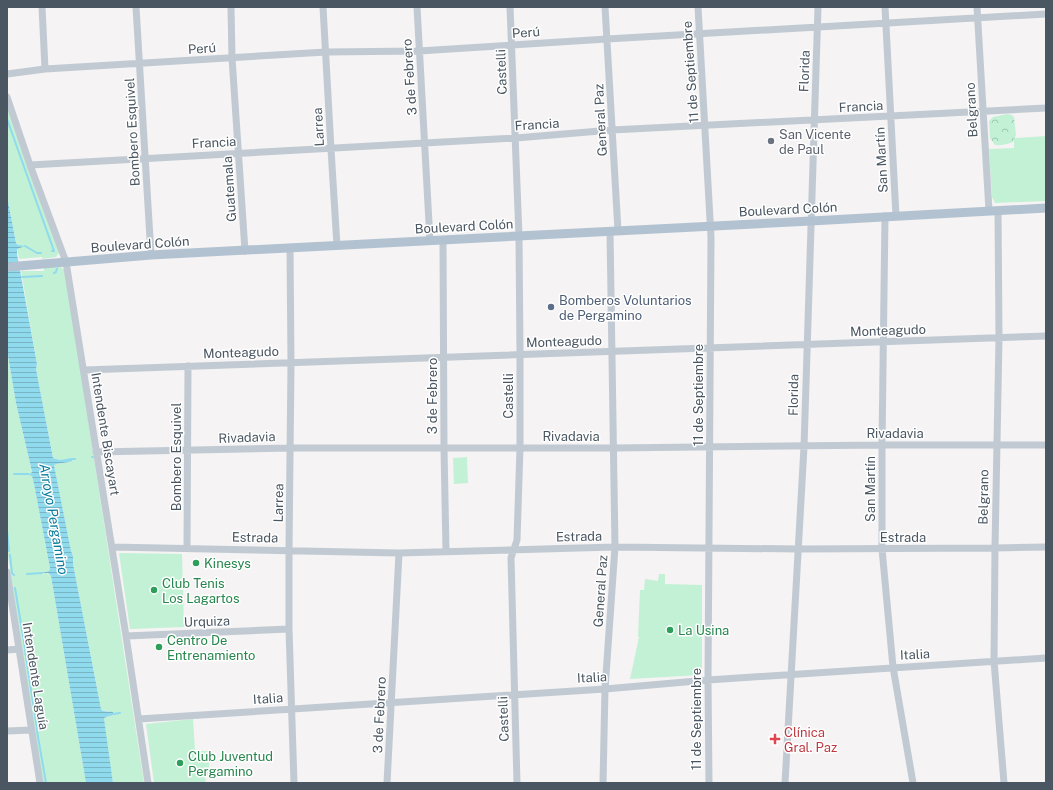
<svg xmlns="http://www.w3.org/2000/svg" width="1053" height="790" font-family="'Public Sans',sans-serif">
  <style>
    .forest { fill: url(#forest-crowns) }
    .park { fill: #c3f1d5 }
    .water { fill: url(#water-rules) }
    .lines { fill: none; stroke-linecap: round; stroke-linejoin: round }
    .stream { stroke: #90daee; stroke-width: 2 }
    .minor { stroke: #c1cad2; stroke-width: 7 }
    .major { stroke: #b3c2d1; stroke-width: 9 }
    .worship-dot { fill: #6b7280; stroke: #fff; stroke-width: 1.5 }
    .service-dot { fill: #5c6f8a; stroke: #fff; stroke-width: 1.5 }
    .leisure-dot { fill: #2e9e5b; stroke: #fff; stroke-width: 1.5 }
    .health-dot { fill: #e0444e; stroke: #fff; stroke-width: 1.5 }
    .labels { text-anchor: middle; stroke-width: 3; stroke-linejoin: round; paint-order: stroke }
    .street-label { font-size: 13px; fill: #4a5661; stroke: #fff }
    .worship-label { font-size: 13px; fill: #5b616d; stroke: #fff; text-anchor: start }
    .service-label { font-size: 13px; fill: #4e5e75; stroke: #fff; text-anchor: start }
    .leisure-label { font-size: 13px; fill: #27864d; stroke: #fff; text-anchor: start }
    .health-label { font-size: 13px; fill: #be3a42; stroke: #fff; text-anchor: start }
    .water-label { font-size: 14px; font-style: italic; fill: #0c7c9b; stroke: #fff }
  </style>
  <defs>
    <pattern id="forest-crowns" width="20" height="18" patternUnits="userSpaceOnUse"><rect width="20" height="18" fill="#c3f1d5"/><path d="M2 6a3 3 0 1 1 6 0M12 15a3 3 0 1 1 6 0" fill="none" stroke="#a0c6b0"/></pattern>
    <pattern id="water-rules" width="6" height="5" patternUnits="userSpaceOnUse"><rect width="6" height="5" fill="#90daee"/><path d="M0 2.5h6" fill="none" stroke="#78b4c4"/></pattern>
  </defs>
  <rect width="100%" height="100%" fill="#f5f3f3"/>
  <path class="forest" d="M 1007,114 L 1012,115 L 1014,117 L 1016,135 L 1013,142 C 1007,144 1001,146 995,145 L 990,138 L 989,121 L 993,117 Z"/>
  <path class="park" d="M 7,106 L 59,251 L 59,253 L 56,257 L 42,259 L 42,257 L 19,259 L 17,249 L 18,245 L 16,243 L 7,196 Z
    M 1046,136 L 1046,201 L 995,203 L 992,197 L 989,149 L 1014,148 L 1014,138 Z
    M 44,267 L 60,267 L 65,270 L 144,783 L 113,783 L 104,724 L 104,718 L 109,717 L 109,711 L 103,711 L 101,709 L 73,564 L 73,556 L 71,551 L 54,465 L 55,464 L 70,462 L 67,459 L 60,460 L 53,458 L 36,369 L 37,364 L 21,271 L 44,271 Z
    M 7,350 L 16,403 L 32,473 L 30,474 L 32,476 L 34,484 L 50,568 L 49,571 L 45,572 L 51,576 L 86,783 L 43,783 L 7,550 Z
    M 467,457 L 468,483 L 454,484 L 453,458 Z
    M 119,553 L 182,554 L 184,627 L 130,629 Z
    M 659,574 L 665,574 L 665,584 L 702,585 L 702,673 L 700,675 L 630,679 L 639,637 L 638,637 L 640,590 L 644,590 L 645,579 L 658,581 Z
    M 193,719 L 195,751 L 209,751 L 209,775 L 206,776 L 205,783 L 154,783 L 146,724 Z"/>
  <path class="water" d="M 7,196 L 16,243 L 18,245 L 25,246 L 17,249 L 17,254 L 37,364 L 36,369 L 53,458 L 60,460 L 72,458 L 72,461 L 69,462 L 56,464 L 54,465 L 71,551 L 73,556 L 73,564 L 101,709 L 103,711 L 113,712 L 113,715 L 104,718 L 104,719 L 113,783 L 86,783 L 51,576 L 48,573 L 42,573 L 49,571 L 50,568 L 34,484 L 32,476 L 29,475 L 32,472 L 16,403 L 7,350 Z"/>
  <g class="lines">
    <path class="stream" d="M 7,119 L 54,251 L 52,251
      M 25,246 L 37,253 L 41,253
      M 54,273 L 56,272 L 57,269
      M 22,277 L 42,276
      M 92,457 L 93,457
      M 72,459 L 75,459
      M 14,474 L 29,474
      M 7,530 L 9,551
      M 10,555 L 12,573 L 14,575
      M 27,574 L 42,573
      M 15,588 L 25,648
      M 25,650 L 37,729
      M 113,714 L 120,713
      M 37,731 L 46,783"/>
    <path class="minor" d="M 42,7 L 45,69
      M 136,7 L 151,255
      M 231,7 L 232,58 L 245,251
      M 323,7 L 331,149 L 337,246
      M 417,7 L 430,241
      M 510,7 L 519,236 L 520,354 L 520,448 L 517,540 L 511,558 L 517,783
      M 605,7 L 618,231
      M 698,7 L 711,237 L 708,680 L 709,783
      M 885,7 L 896,216
      M 977,7 L 989,211
      M 7,74 L 45,69 L 326,52 L 419,51 L 607,39 L 1046,14
      M 7,97 L 30,165 L 66,262 L 126,636 L 148,783
      M 30,165 L 516,138 L 612,130 L 1046,108
      M 998,210 L 999,338 L 995,548 L 994,661 L 1004,783
      M 885,216 L 882,445 L 882,549 L 893,667 L 913,783
      M 443,240 L 444,448 L 446,551
      M 290,248 L 291,363 L 289,550 L 289,629 L 294,783
      M 84,370 L 1046,336
      M 96,452 L 291,448 L 613,448 L 882,445 L 1046,445
      M 112,547 L 399,553 L 615,547 L 798,549 L 995,548 L 1046,547
      M 187,548 L 188,366
      M 7,572 L 40,783
      M 126,636 L 289,629
      M 7,650 L 19,649
      M 139,719 L 605,689 L 708,680 L 1046,658
      M 7,731 L 32,730
      M 387,783 L 399,553
      M 603,783 L 605,689 L 615,547 L 610,232
      M 785,783 L 804,447 L 818,7"/>
    <path class="major" d="M 7,267 L 151,255 L 811,221 L 1046,208"/>
  </g>
  <circle class="worship-dot" cx="771" cy="141" r="4"/>
  <circle class="service-dot" cx="551" cy="307" r="4"/>
  <g class="leisure-dot">
    <circle cx="196" cy="563" r="4"/>
    <circle cx="154" cy="590" r="4"/>
    <circle cx="670" cy="630" r="4"/>
    <circle cx="159" cy="647" r="4"/>
    <circle cx="180" cy="763" r="4"/>
  </g>
  <path class="health-dot" d="M773 733h4v4h4v4h-4v4h-4v-4h-4v-4h4z"/>
  <g class="labels">
    <g class="street-label">
      <text transform="translate(526 32) rotate(-4)" y="5">Perú</text>
      <text transform="translate(202 48) rotate(-4)" y="5">Perú</text>
      <text transform="translate(804 71) rotate(-88)" y="5">Florida</text>
      <text transform="translate(501 72) rotate(-92)" y="5">Castelli</text>
      <text transform="translate(690 72) rotate(-94)" y="5">11 de Septiembre</text>
      <text transform="translate(409 77) rotate(-94)" y="5">3 de Febrero</text>
      <text transform="translate(861 106) rotate(-3)" y="5">Francia</text>
      <text transform="translate(971 110) rotate(-93)" y="5">Belgrano</text>
      <text transform="translate(600 120) rotate(-93)" y="5">General Paz</text>
      <text transform="translate(537 124) rotate(-4)" y="5">Francia</text>
      <text transform="translate(318 127) rotate(-93)" y="5">Larrea</text>
      <text transform="translate(132 132) rotate(-93)" y="5">Bombero Esquivel</text>
      <text transform="translate(214 142) rotate(-3)" y="5">Francia</text>
      <text transform="translate(881 160) rotate(-93)" y="5">San Martín</text>
      <text transform="translate(229 189) rotate(-94)" y="5">Guatemala</text>
      <text transform="translate(788 209) rotate(-3)" y="5">Boulevard Colón</text>
      <text transform="translate(464 226) rotate(-3)" y="5">Boulevard Colón</text>
      <text transform="translate(140 244) rotate(-4)" y="5">Boulevard Colón</text>
      <text transform="translate(888 330) rotate(-2)" y="5">Monteagudo</text>
      <text transform="translate(564 341) rotate(-2)" y="5">Monteagudo</text>
      <text transform="translate(241 352) rotate(-2)" y="5">Monteagudo</text>
      <text transform="translate(698 395) rotate(-90)" y="5">11 de Septiembre</text>
      <text transform="translate(793 395) rotate(-89)" y="5">Florida</text>
      <text transform="translate(432 396) rotate(-90)" y="5">3 de Febrero</text>
      <text transform="translate(508 396) rotate(-90)" y="5">Castelli</text>
      <text x="895" y="438">Rivadavia</text>
      <text transform="translate(106 434) rotate(81)" y="5">Intendente Biscayart</text>
      <text x="571" y="441">Rivadavia</text>
      <text transform="translate(247 437) rotate(-2)" y="5">Rivadavia</text>
      <text transform="translate(176 457) rotate(-90)" y="5">Bombero Esquivel</text>
      <text transform="translate(870 489) rotate(-90)" y="5">San Martín</text>
      <text transform="translate(983 497) rotate(-89)" y="5">Belgrano</text>
      <text transform="translate(278 503) rotate(-89)" y="5">Larrea</text>
      <text transform="translate(579 536) rotate(-1)" y="5">Estrada</text>
      <text transform="translate(255 537) rotate(1)" y="5">Estrada</text>
      <text x="903" y="542">Estrada</text>
      <text transform="translate(600 591) rotate(-86)" y="5">General Paz</text>
      <text transform="translate(207 621) rotate(-2)" y="5">Urquiza</text>
      <text transform="translate(915 654) rotate(-3)" y="5">Italia</text>
      <text transform="translate(36 676) rotate(81)" y="5">Intendente Laguía</text>
      <text transform="translate(592 677) rotate(-3)" y="5">Italia</text>
      <text transform="translate(268 698) rotate(-4)" y="5">Italia</text>
      <text transform="translate(379 715) rotate(-87)" y="5">3 de Febrero</text>
      <text transform="translate(503 719) rotate(-92)" y="5">Castelli</text>
      <text transform="translate(696 719) rotate(-90)" y="5">11 de Septiembre</text>
    </g>
    <g class="worship-label">
      <text x="779" y="139">San Vicente<tspan x="779" dy="15">de Paul</tspan></text>
    </g>
    <g class="service-label">
      <text x="559" y="305">Bomberos Voluntarios<tspan x="559" dy="15">de Pergamino</tspan></text>
    </g>
    <g class="leisure-label">
      <text x="204" y="568">Kinesys</text>
      <text x="162" y="588">Club Tenis<tspan x="162" dy="15">Los Lagartos</tspan></text>
      <text x="678" y="635">La Usina</text>
      <text x="167" y="645">Centro De<tspan x="167" dy="15">Entrenamiento</tspan></text>
      <text x="188" y="761">Club Juventud<tspan x="188" dy="15">Pergamino</tspan></text>
    </g>
    <g class="health-label">
      <text x="784" y="737">Clínica<tspan x="784" dy="15">Gral. Paz</tspan></text>
    </g>
    <g class="water-label">
      <text transform="translate(54 519) rotate(80)" y="5">Arroyo Pergamino</text>
    </g>
  </g>
  <rect width="1053" height="790" fill="none" stroke="#4a5661" stroke-width="16"/>
</svg>
